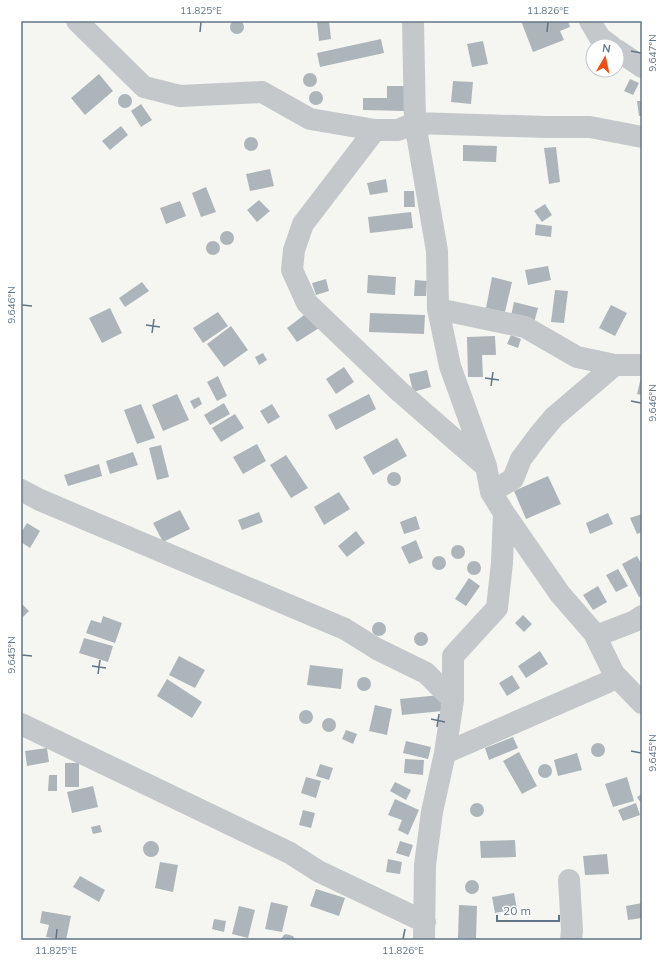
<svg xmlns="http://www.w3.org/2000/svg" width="663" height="961" font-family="Mulish,sans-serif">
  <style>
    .building { fill: #adb5ba }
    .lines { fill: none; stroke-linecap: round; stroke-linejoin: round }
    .minor { stroke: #c4c8cb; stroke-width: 22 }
    .ticks { fill: none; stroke: #627585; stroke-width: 1.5 }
    .neatline { fill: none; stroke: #627585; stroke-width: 1.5 }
    .ticks-label { font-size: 10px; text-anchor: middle; fill: #627585 }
  </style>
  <rect width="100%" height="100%" fill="#f5f6f1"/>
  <path class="building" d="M230 27a7 7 0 1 1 14 0a7 7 0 1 1-14 0Z
    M 329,21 L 331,39 L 319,41 L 317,22 Z
    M 521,21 L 568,21 L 570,27 L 560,31 L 564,40 L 533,52 Z
    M 381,39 L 384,53 L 320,67 L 317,53 Z
    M 483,41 L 488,64 L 472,67 L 467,44 Z
    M303 80a7 7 0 1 1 14 0a7 7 0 1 1-14 0Z
    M 99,74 L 113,91 L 85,115 L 71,98 Z
    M 630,79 L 639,83 L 633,95 L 624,91 Z
    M 453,81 L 473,82 L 471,104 L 451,102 Z
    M 387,86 L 405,86 L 405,111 L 363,110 L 363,98 L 387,98 Z
    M309 98a7 7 0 1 1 14 0a7 7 0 1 1-14 0Z
    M118 101a7 7 0 1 1 14 0a7 7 0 1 1-14 0Z
    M 637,101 L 642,101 L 642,116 L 639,116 Z
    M 141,104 L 152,120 L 141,127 L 131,111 Z
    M 121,126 L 128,135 L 110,150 L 102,141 Z
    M244 144a7 7 0 1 1 14 0a7 7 0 1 1-14 0Z
    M 463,145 L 497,146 L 496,162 L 463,161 Z
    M 556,147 L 560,182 L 549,184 L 544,148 Z
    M 270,169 L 274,186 L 250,191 L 246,174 Z
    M 386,179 L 388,192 L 370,195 L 367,183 Z
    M 206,187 L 216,212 L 201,217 L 192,193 Z
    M 404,191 L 414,191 L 415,207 L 404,207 Z
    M 259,200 L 270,211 L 257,222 L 247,210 Z
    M 180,201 L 186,216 L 166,224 L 160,208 Z
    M 545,204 L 552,215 L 542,222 L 534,211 Z
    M 411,212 L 413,228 L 370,233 L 368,217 Z
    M 536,224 L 552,226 L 551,237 L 535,235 Z
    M220 238a7 7 0 1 1 14 0a7 7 0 1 1-14 0Z
    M206 248a7 7 0 1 1 14 0a7 7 0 1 1-14 0Z
    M 548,266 L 551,280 L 528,285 L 525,270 Z
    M 368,275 L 396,277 L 395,295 L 367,293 Z
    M 492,277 L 512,282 L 505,312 L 486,308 Z
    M 326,279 L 329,291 L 316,295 L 312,283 Z
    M 415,280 L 427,281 L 426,296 L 414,296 Z
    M 142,282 L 149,291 L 125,307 L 119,298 Z
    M 555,290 L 568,291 L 564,323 L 551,322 Z
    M 514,302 L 538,308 L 534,323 L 511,316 Z
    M 611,305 L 627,313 L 615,336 L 599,328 Z
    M 110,308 L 122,333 L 102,343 L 89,318 Z
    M 218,312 L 228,326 L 203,343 L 193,328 Z
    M 308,312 L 319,328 L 297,342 L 287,328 Z
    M 370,313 L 425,315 L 424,334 L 369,332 Z
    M 231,326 L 248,350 L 224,367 L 207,344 Z
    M 511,335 L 521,339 L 518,348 L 507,344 Z
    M 495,336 L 496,355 L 482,355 L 483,377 L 468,377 L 467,337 Z
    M 263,353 L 267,360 L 259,365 L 255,357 Z
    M 344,367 L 354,382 L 336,394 L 326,379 Z
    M 427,370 L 431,387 L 413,392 L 409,374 Z
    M 218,376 L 227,396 L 217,401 L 207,382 Z
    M 641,377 L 642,377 L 642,395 L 637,394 Z
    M 177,394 L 189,420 L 163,431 L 152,405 Z
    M 369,394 L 376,409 L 336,430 L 328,415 Z
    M 199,397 L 202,404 L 194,409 L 190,401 Z
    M 224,403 L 230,414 L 210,425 L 204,415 Z
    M 141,404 L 155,438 L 137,444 L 124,410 Z
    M 272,404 L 280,417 L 268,424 L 260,411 Z
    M 235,414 L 244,428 L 221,442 L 212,428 Z
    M 397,438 L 407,456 L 373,475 L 363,457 Z
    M 257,444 L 266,461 L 243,474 L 233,457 Z
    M 161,445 L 169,477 L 157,480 L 149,448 Z
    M 133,452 L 138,465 L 110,474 L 106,461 Z
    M 286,455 L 308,488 L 291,498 L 270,465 Z
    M 99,464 L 102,476 L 68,486 L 64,475 Z
    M387 479a7 7 0 1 1 14 0a7 7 0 1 1-14 0Z
    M 548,476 L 561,504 L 526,519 L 514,491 Z
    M 339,492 L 350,509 L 324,525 L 314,507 Z
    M 180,510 L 190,529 L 163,542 L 153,523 Z
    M 259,512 L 263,522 L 242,530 L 238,520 Z
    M 608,513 L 613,524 L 590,534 L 586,523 Z
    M 642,514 L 642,532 L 637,534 L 630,518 Z
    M 416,516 L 420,529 L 404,534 L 400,522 Z
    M 27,523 L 40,531 L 30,548 L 21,542 L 21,533 Z
    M 356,531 L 365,543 L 347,557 L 338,546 Z
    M 416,540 L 423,558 L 409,564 L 401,547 Z
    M451 552a7 7 0 1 1 14 0a7 7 0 1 1-14 0Z
    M432 563a7 7 0 1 1 14 0a7 7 0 1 1-14 0Z
    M 637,556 L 642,565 L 642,596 L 639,597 L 622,564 Z
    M467 568a7 7 0 1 1 14 0a7 7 0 1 1-14 0Z
    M 618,569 L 628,586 L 616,592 L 606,575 Z
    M 469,578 L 480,586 L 466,606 L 455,599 Z
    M 598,586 L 607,602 L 593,610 L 583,595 Z
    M 21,603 L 29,611 L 21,619 Z
    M 523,615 L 532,624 L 524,632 L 515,623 Z
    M 103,616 L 122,623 L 115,643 L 86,633 L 91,620 L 101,623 Z
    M372 629a7 7 0 1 1 14 0a7 7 0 1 1-14 0Z
    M414 639a7 7 0 1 1 14 0a7 7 0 1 1-14 0Z
    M 84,638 L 113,646 L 108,662 L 79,653 Z
    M 540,651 L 548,664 L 526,678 L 518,666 Z
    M 179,656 L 205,670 L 195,688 L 169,675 Z
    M 310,665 L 343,669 L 341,689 L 307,685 Z
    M 512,675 L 520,688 L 507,696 L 499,683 Z
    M357 684a7 7 0 1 1 14 0a7 7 0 1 1-14 0Z
    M 167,679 L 202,702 L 192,718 L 157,696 Z
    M 440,695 L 442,711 L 402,715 L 400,699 Z
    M 375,705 L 392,709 L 387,735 L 369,731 Z
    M299 717a7 7 0 1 1 14 0a7 7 0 1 1-14 0Z
    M322 725a7 7 0 1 1 14 0a7 7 0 1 1-14 0Z
    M 346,730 L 357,734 L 353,744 L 342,739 Z
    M 513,737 L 518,748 L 489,760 L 485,748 Z
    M 406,741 L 431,747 L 428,759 L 403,753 Z
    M591 750a7 7 0 1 1 14 0a7 7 0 1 1-14 0Z
    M 47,748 L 49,762 L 27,766 L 25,751 Z
    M 519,752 L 537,786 L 522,794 L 503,761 Z
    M 577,753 L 582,770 L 558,776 L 554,760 Z
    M 405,759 L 424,760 L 423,775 L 404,773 Z
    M 65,763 L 79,763 L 79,787 L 65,787 Z
    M538 771a7 7 0 1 1 14 0a7 7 0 1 1-14 0Z
    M 320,764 L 333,768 L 329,780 L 316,776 Z
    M 49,775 L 57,775 L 57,791 L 48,791 Z
    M 306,777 L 321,781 L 316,798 L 301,793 Z
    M 627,777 L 634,801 L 613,807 L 605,784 Z
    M 395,782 L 411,790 L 406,800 L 390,791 Z
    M 93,786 L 98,807 L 72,813 L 67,792 Z
    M 642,794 L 642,805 L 637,797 Z
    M 395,799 L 419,810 L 408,835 L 398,830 L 402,820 L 388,815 Z
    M470 810a7 7 0 1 1 14 0a7 7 0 1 1-14 0Z
    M 636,803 L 640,815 L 623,821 L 618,810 Z
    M 303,810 L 315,813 L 311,828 L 299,825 Z
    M 100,825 L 102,832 L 93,834 L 91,827 Z
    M 515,840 L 516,857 L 481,858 L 480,841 Z
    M 400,841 L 413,845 L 409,857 L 396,853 Z
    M143 849a8 8 0 1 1 16 0a8 8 0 1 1-16 0Z
    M 607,854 L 609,874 L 585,875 L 583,856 Z
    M 388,859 L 402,862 L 400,874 L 386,872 Z
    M 160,862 L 178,865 L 173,892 L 155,888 Z
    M 80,876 L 105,890 L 99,902 L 73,887 Z
    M465 887a7 7 0 1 1 14 0a7 7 0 1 1-14 0Z
    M 316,889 L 345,898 L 339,916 L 310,906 Z
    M 514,893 L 517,909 L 495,913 L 492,897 Z
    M 271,902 L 288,906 L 282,932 L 265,929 Z
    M 642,903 L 642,918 L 628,920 L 626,906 Z
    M 459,905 L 477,906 L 476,939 L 458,938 Z
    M 239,906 L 255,910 L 248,938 L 232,934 Z
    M 42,911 L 71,916 L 66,940 L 46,937 L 49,925 L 40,923 Z
    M 214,919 L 226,921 L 224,932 L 212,929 Z
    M 286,934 L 293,936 L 295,940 L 280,940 L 284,935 Z"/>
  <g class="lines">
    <path class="minor" d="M 77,21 L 144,87 L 180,96 L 262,92 L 310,119 L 375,130 L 398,130 L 415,123 L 546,127 L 590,127 L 642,137
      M 413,21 L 415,123 L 437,251 L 438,309 L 450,366 L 486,466 L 491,492 L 504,513 L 560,594 L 594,633 L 614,674 L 642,703
      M 590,21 L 600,38 L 611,46
      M 617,50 L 642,67
      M 375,130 L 303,224 L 294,250 L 292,270 L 307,303 L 399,391 L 484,465
      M 438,309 L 525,327 L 577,357 L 615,365 L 642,365
      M 21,490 L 40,500 L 345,629 L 377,649 L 426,673 L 453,700
      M 491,492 L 513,479 L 521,459 L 539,435 L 554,417 L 615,365
      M 596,636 L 635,621 L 642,616
      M 21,724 L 290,853 L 318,871 L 425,922
      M 445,753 L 608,682 L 614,674
      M 569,880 L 572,930 L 571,940
      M 424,940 L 425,865 L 432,812 L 445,753 L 453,700 L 453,656 L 497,608 L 502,563 L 504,513"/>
  </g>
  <path class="ticks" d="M 200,32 L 201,22M 547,32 L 548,22M 631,51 L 641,53M 22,305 L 32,306M 146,325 L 160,327M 152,333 L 154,319M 485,378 L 499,380M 491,386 L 493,372M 631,401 L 641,403M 22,655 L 32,656M 92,666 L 106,668M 98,674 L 100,660M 431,719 L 445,722M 437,727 L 439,714M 631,751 L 641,753M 56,939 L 57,929M 403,939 L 405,929"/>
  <rect width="663" height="961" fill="none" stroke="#ffffff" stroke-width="44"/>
  <g transform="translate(605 58) rotate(9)"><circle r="19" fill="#ffffff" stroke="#c0c8ce"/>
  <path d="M0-3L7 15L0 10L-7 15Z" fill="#f14d15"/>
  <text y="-6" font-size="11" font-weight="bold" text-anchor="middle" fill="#627585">N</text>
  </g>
  <path d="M497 915v6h62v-6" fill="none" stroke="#627585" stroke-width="2"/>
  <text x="503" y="915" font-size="12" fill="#627585" stroke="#ffffff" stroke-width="3" paint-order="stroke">20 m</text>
  <rect x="22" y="22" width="619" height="917" class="neatline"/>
  <g class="ticks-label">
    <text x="201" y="14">11.825°E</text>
    <text x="548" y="14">11.826°E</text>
    <text transform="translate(652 53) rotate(-90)" y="4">9.647°N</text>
    <text transform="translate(11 305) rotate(-90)" y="4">9.646°N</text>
    <text transform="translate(652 403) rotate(-90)" y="4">9.646°N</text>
    <text transform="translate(11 655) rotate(-90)" y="4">9.645°N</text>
    <text transform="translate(652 753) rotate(-90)" y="4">9.645°N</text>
    <text x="56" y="954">11.825°E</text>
    <text x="403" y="954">11.826°E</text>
  </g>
</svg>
